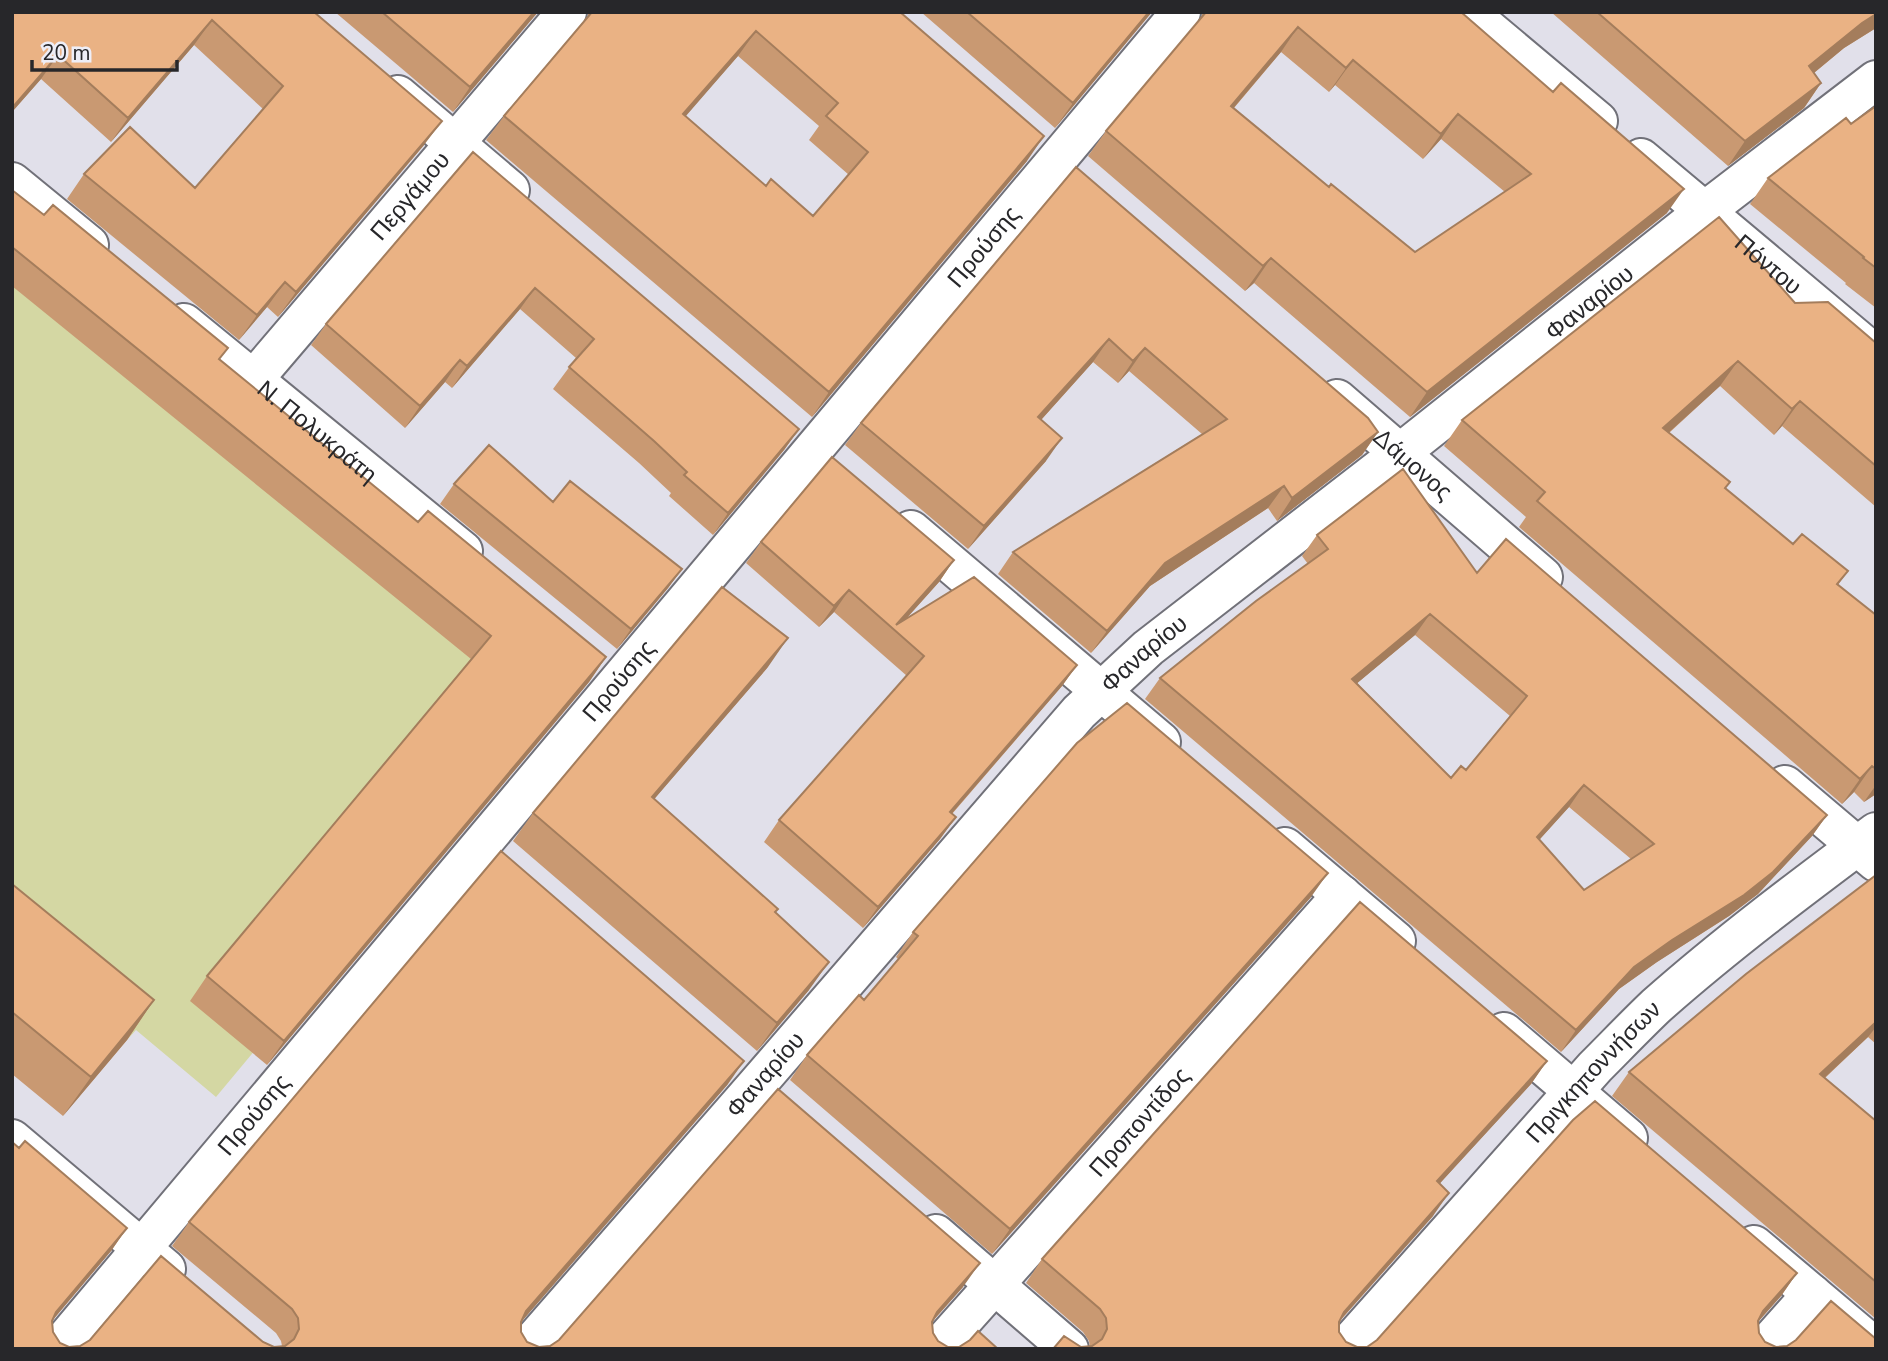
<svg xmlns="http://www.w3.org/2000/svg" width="1888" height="1361" font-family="'Nunito Sans',sans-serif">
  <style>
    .green { fill: #d4d7a3 }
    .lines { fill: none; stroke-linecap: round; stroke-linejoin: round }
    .street-casing { stroke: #717179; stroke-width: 42 }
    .secondary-casing { stroke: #717179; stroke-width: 42 }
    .street { stroke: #fff; stroke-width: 38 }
    .secondary { stroke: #fff; stroke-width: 38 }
    .wall { fill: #c99972; fill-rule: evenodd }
    .shaded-wall { fill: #a47d5c }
    .building { fill: #eab284; stroke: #a47d5c; stroke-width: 2; fill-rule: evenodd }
    .labels { text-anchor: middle; stroke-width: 7; stroke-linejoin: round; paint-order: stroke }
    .street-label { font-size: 24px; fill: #27272a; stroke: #eeeef7 }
  </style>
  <rect width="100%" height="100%" fill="#e1e0ea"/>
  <path class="green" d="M 12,229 L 564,679 L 216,1097 L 136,1030 L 127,1040 L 12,945 Z"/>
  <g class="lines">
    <defs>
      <g id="street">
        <path d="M 398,95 L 510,190"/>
        <path d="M 12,182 L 89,245"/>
        <path id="s1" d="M 184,323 L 463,551"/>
        <path id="s2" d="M 253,380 L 567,12"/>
        <path id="s3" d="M 1337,399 L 1543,577"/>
        <path d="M 911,530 L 1161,742"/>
        <path d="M 1785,785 L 1876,862"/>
        <path d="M 1285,847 L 1396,941"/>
        <path d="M 1504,1032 L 1628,1138"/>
        <path d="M 12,1139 L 166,1269"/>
        <path d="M 936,1234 L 1069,1349"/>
        <path d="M 1754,1245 L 1876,1348"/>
        <path id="s4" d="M 526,1349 L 759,1082 L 1079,712 L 1148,648 L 1400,453 L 1705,211 L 1876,80"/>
        <path id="s5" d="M 937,1349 L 1342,895"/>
        <path id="s6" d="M 1344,1349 L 1595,1067 C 1615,1047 1635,1026 1656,1006 C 1726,944 1801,888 1876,832"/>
        <path d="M 1763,1349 L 1812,1294"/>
      </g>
      <g id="secondary">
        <path d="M 1468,12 L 1598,121"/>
        <path id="s7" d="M 1641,158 L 1876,355"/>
        <path id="s8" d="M 57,1349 L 1181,12"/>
      </g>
    </defs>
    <use href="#street" class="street-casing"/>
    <use href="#secondary" class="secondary-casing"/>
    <use href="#street" class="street"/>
    <use href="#secondary" class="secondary"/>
  </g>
  <path class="wall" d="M 12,12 L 314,12 L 424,145 L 278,317 L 267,307 L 239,340 L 67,199 L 84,174 L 195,188 L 263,109 L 194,45 L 111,142 L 41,79 L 12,112 Z
    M 335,12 L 538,12 L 453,112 Z
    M 588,12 L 900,12 L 1027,161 L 812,417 L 486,140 L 504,116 L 588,16 ZM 738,56 L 819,126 L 809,140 L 849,175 L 813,216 L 766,186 L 685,116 Z
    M 921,12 L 1152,12 L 1055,128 Z
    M 1202,12 L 1461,12 L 1667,213 L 1410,417 L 1254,283 L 1245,291 L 1088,156 L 1106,131 L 1202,17 ZM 1281,52 L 1329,92 L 1335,85 L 1423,159 L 1441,139 L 1505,192 L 1415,252 L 1329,187 L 1234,108 Z
    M 1551,12 L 1876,12 L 1876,28 L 1844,48 L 1814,73 L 1821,83 L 1804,108 L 1728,166 Z
    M 1876,106 L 1876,308 L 1845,284 L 1846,283 L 1750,204 L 1768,178 L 1851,124 Z
    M 473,152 L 799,429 L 784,450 L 713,535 L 669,496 L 671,493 L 639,463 L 553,389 L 576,358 L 520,309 L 452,388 L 445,382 L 405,428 L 311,345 L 326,324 Z
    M 1076,167 L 1378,432 L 1362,455 L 1277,521 L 1268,508 L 1150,586 L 1091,653 L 998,574 L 1013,552 L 1202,434 L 1129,371 L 1118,383 L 1093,362 L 1041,420 L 1046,461 L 968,549 L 845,445 L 861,423 Z
    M 12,190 L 418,522 L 606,657 L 589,682 L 267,1065 L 190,1001 L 207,976 L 471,659 L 12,286 Z
    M 1795,303 L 1876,343 L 1876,507 L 1782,426 L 1774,435 L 1720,386 L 1669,433 L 1725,488 L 1793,544 L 1848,571 L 1838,585 L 1876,615 L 1876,794 L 1864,802 L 1854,792 L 1842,804 L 1519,527 L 1526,517 L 1444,446 L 1462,420 Z
    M 454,484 L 553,502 L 682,569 L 668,588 L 617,649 L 440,504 Z
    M 1317,535 L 1477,573 L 1827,815 L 1812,836 L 1758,894 L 1729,916 L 1657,962 L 1619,989 L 1561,1052 L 1145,699 L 1160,678 L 1308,564 L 1302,556 ZM 1415,635 L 1510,716 L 1466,770 L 1451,778 L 1357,683 ZM 1569,807 L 1631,859 L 1584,890 L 1539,840 Z
    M 761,542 L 954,560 L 939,582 L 906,619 L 1077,665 L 1062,686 L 952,814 L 956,817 L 940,839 L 863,928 L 764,842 L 779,820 L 907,676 L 834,612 L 819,627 L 746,563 Z
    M 768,667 L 654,799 L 775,913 L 809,990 L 757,1051 L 513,841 L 533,813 Z
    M 1876,875 L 1876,1044 L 1868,1037 L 1825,1078 L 1876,1121 L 1876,1319 L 1612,1096 L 1629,1072 Z
    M 12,884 L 154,1000 L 127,1040 L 63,1116 L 12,1074 Z
    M 1311,897 L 992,1254 L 790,1080 L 807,1055 L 864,1000 L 898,959 L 896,957 L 913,932 Z
    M 1547,1061 L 1531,1084 L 1440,1183 L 1433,1216 L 1339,1322 L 1339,1332 L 1346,1342 L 1357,1347 L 1367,1347 L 1797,1273 L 1781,1296 L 1758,1322 L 1759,1333 L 1765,1342 L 1776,1347 L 1876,1349 L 1081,1347 L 1090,1347 L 1089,1341 L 1083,1332 L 1026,1283 L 1042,1259 Z
    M 728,1084 L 521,1321 L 521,1332 L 527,1342 L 539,1347 L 963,1287 L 932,1322 L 933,1333 L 938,1341 L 948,1347 L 12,1349 L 19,1148 L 127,1228 L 111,1251 L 52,1321 L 53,1332 L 60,1343 L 69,1347 L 263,1342 L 274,1347 L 282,1346 L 281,1341 L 276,1333 L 172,1246 L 189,1222 Z"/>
  <path class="shaded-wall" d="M 534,12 L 538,12 L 453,112 L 470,87 Z
    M 1149,12 L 1152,12 L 1055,128 L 1073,103 Z
    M 1876,14 L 1876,28 L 1844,48 L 1792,91 L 1809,66 L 1862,23 Z
    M 212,20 L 194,45 L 111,142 L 128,118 Z
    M 1298,27 L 1281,52 L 1214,131 L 1231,106 Z
    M 756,31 L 738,56 L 666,139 L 683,114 Z
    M 58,55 L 41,79 L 12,112 L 12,108 Z
    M 1353,60 L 1335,85 L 1329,92 L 1346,68 Z
    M 1821,83 L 1804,108 L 1728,166 L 1745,141 Z
    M 1458,114 L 1441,139 L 1423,159 L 1441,134 Z
    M 442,121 L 424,145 L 278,317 L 296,292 Z
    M 1044,136 L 1027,161 L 812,417 L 829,392 Z
    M 1684,189 L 1667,213 L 1410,417 L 1427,392 Z
    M 1271,258 L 1254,283 L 1245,291 L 1263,266 Z
    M 285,282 L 267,307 L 239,340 L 257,315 Z
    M 535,288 L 520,309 L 452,388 L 467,366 Z
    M 1109,339 L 1093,362 L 1023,440 L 1038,417 Z
    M 1145,348 L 1129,371 L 1118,383 L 1133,361 Z
    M 460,360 L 445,382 L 405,428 L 420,406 Z
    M 1738,361 L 1720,386 L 1645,454 L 1663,428 Z
    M 1800,401 L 1782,426 L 1774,435 L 1792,409 Z
    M 799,429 L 784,450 L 713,535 L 728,513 Z
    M 1378,432 L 1362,455 L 1277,521 L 1292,498 Z
    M 1062,438 L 1046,461 L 968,549 L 984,526 Z
    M 1284,486 L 1268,508 L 1150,586 L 1091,653 L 1107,631 L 1165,563 Z
    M 954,560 L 939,582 L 895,631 L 896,625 Z
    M 682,569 L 668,588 L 617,649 L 631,629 Z
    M 849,590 L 834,612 L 819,627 L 834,606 Z
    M 1430,614 L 1415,635 L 1337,700 L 1352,679 Z
    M 788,638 L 768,667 L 632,825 L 652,797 Z
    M 606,657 L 589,682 L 267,1065 L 284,1041 Z
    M 1077,665 L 1062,686 L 935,833 L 950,812 Z
    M 1872,766 L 1854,792 L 1842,804 L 1860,779 Z
    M 1584,785 L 1569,807 L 1522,859 L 1537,837 Z
    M 1876,785 L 1876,794 L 1864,802 Z
    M 1827,815 L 1812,836 L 1758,894 L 1729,916 L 1657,962 L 1619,989 L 1561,1052 L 1576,1030 L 1634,967 Z
    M 956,817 L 940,839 L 863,928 L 878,907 Z
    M 1328,873 L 1311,897 L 992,1254 L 1010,1229 Z
    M 829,962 L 809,990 L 757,1051 L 777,1023 Z
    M 154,1000 L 127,1040 L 63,1116 L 91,1077 Z
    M 1876,1022 L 1876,1027 L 1868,1037 L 1804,1097 L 1820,1074 Z
    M 744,1061 L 728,1084 L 510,1335 L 526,1311 Z
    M 1547,1061 L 1531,1084 L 1421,1204 L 1437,1181 Z
    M 1449,1193 L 1433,1216 L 1327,1335 L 1344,1312 Z
    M 127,1228 L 111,1251 L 40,1335 L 56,1312 Z
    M 980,1263 L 963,1287 L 920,1335 L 937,1312 Z
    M 1797,1273 L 1781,1296 L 1747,1334 L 1763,1311 Z"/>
  <path class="building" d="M 12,12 L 314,12 L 442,121 L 296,292 L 285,282 L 257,315 L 84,174 L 130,127 L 195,188 L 283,86 L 212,20 L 128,118 L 58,55 L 12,108 Z
    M 382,12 L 534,12 L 470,87 Z
    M 592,12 L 900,12 L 1044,136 L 829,392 L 504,116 ZM 756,31 L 838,103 L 826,116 L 868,152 L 813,216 L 771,179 L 766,186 L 683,114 Z
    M 967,12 L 1149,12 L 1073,103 Z
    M 1206,12 L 1461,12 L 1553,92 L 1561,83 L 1684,189 L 1427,392 L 1271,258 L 1263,266 L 1106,131 ZM 1298,27 L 1346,68 L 1353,60 L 1441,134 L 1458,114 L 1531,174 L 1415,252 L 1331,184 L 1329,187 L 1231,106 Z
    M 1597,12 L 1876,12 L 1876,14 L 1862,23 L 1809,66 L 1821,83 L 1745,141 Z
    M 1876,106 L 1876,268 L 1863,258 L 1864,257 L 1768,178 L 1846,118 L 1851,124 Z
    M 473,152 L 799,429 L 728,513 L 684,475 L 687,472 L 654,441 L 569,367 L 594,339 L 535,288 L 467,366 L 460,360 L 420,406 L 326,324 Z
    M 1076,167 L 1368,418 L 1378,432 L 1292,498 L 1284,486 L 1165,563 L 1107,631 L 1013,552 L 1227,419 L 1145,348 L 1133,361 L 1109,339 L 1038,417 L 1062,438 L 984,526 L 861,423 Z
    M 12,190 L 44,215 L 53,205 L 228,348 L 219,359 L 418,522 L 428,511 L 606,657 L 284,1041 L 207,976 L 491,636 L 12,247 Z
    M 1719,217 L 1795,303 L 1828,302 L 1876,343 L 1876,466 L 1800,401 L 1792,409 L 1738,361 L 1663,428 L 1730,482 L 1725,488 L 1793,544 L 1802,534 L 1848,571 L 1837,584 L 1876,615 L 1876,769 L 1872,766 L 1860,779 L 1537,501 L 1545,492 L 1462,420 Z
    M 489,445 L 553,502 L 570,481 L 682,569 L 631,629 L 454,484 Z
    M 832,457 L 954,560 L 896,625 L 974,577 L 1077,665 L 950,812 L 956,817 L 878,907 L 779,820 L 924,656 L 849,590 L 834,606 L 761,542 Z
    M 1403,469 L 1477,573 L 1506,539 L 1827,815 L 1773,872 L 1744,895 L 1672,940 L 1634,967 L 1576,1030 L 1160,678 L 1256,601 L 1328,549 L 1317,535 ZM 1430,614 L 1527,696 L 1466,770 L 1461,766 L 1451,778 L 1352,679 ZM 1584,785 L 1654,844 L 1584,890 L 1537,837 Z
    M 722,587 L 788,638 L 652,797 L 778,909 L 775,912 L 829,962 L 777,1023 L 533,813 Z
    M 1127,703 L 1328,873 L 1010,1229 L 807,1055 L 859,995 L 864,1000 L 918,936 L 913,932 L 1077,743 Z
    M 501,851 L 744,1061 L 526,1311 L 521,1322 L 521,1332 L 527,1342 L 539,1347 L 550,1346 L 559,1340 L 778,1089 L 980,1263 L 937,1312 L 932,1322 L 933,1333 L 938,1341 L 948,1347 L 959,1347 L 970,1340 L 978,1331 L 998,1349 L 12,1349 L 12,1142 L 19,1148 L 25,1141 L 127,1228 L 56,1312 L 52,1321 L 53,1332 L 60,1343 L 69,1347 L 80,1346 L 90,1340 L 161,1256 L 263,1342 L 274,1347 L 285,1346 L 294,1339 L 299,1329 L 298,1318 L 292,1309 L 189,1222 Z
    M 1876,875 L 1876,1022 L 1820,1074 L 1876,1121 L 1876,1282 L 1629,1072 L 1746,974 Z
    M 12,884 L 154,1000 L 91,1077 L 12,1012 Z
    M 1360,902 L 1547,1061 L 1437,1181 L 1449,1193 L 1344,1312 L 1339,1322 L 1339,1332 L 1346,1342 L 1357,1347 L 1367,1347 L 1377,1340 L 1573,1120 L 1595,1101 L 1797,1273 L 1763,1311 L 1758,1321 L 1759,1333 L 1765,1342 L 1776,1347 L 1787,1346 L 1796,1340 L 1831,1301 L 1876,1339 L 1876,1349 L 1053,1349 L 1064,1336 L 1081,1347 L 1092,1346 L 1102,1339 L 1107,1329 L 1106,1318 L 1100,1309 L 1042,1259 Z"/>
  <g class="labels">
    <g class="street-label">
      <text dy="8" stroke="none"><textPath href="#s2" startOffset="242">Περγάμου</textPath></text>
      <text dy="8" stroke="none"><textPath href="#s8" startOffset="1440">Προύσης</textPath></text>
      <text dy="8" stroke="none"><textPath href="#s7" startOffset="166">Πόντου</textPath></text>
      <text dy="8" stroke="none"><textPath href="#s4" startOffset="1498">Φαναρίου</textPath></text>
      <text dy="8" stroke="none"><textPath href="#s1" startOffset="172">Ν. Πολυκράτη</textPath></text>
      <text dy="8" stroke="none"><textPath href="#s3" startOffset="100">Δάμονος</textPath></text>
      <text dy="8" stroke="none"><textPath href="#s4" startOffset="931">Φαναρίου</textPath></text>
      <text dy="8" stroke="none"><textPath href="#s8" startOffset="873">Προύσης</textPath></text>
      <text dy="8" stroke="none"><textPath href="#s6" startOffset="373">Πριγκηποννήσων</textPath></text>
      <text dy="8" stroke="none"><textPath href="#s4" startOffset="364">Φαναρίου</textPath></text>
      <text dy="8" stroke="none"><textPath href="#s8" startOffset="306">Προύσης</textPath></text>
      <text dy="8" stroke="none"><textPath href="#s5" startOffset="304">Προποντίδος</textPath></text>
    </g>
  </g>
  <rect width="1888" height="1361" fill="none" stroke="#27272a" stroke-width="28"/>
  <path d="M32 60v10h145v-10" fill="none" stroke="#27272a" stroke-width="3.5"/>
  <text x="42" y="60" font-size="21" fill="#27272a" stroke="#eeeef7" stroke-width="5" paint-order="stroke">20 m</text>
</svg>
